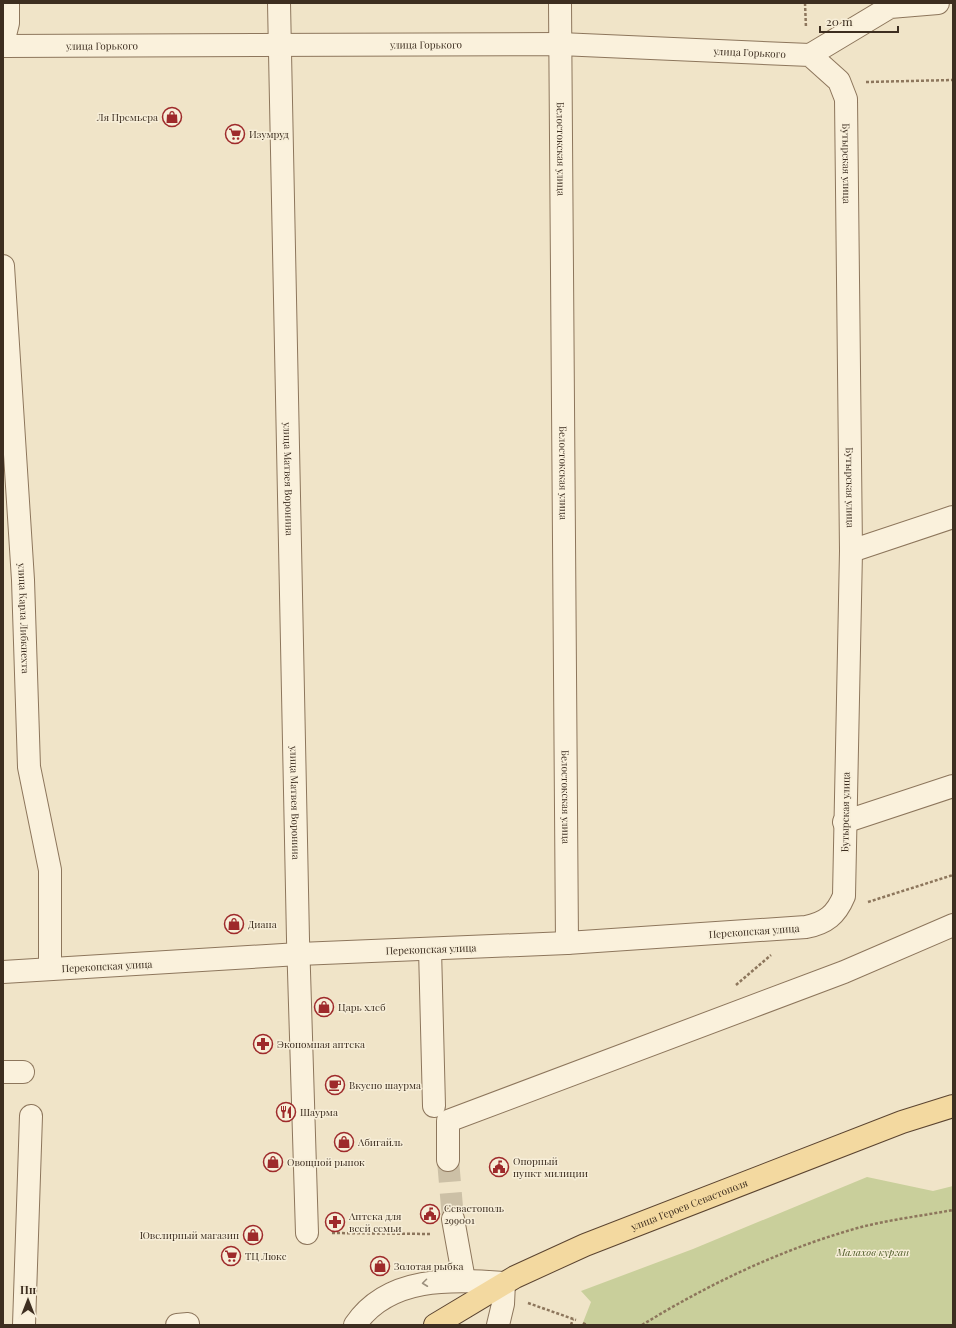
<svg xmlns="http://www.w3.org/2000/svg" width="956" height="1328" font-family="'Playfair Display',serif">
  <style>
    .green { fill: #c9cf9b }
    .lines { fill: none; stroke-linecap: round; stroke-linejoin: round }
    .minor-tunnel { stroke: #ccc0a6; stroke-width: 22; stroke-dasharray: 22 11; stroke-linecap: butt }
    .minor-casing { stroke: #8d765c; stroke-width: 24 }
    .major-casing { stroke: #5b4430; stroke-width: 24 }
    .path { stroke: #8d765c; stroke-width: 2.5; stroke-dasharray: 3 2; stroke-linecap: butt }
    .minor { stroke: #faf1dc; stroke-width: 22 }
    .major { stroke: #f3d9a0; stroke-width: 22 }
    .oneway { stroke: #9c907e }
    .labels { text-anchor: middle; stroke-width: 3; stroke-linejoin: round; paint-order: stroke }
    .street-label { font-size: 10px; fill: #3d2e20; stroke: #f7eed8 }
    .poi-label { font-size: 10px; fill: #3d2e20; stroke: #f7eed8; text-anchor: start }
    .park-label { font-size: 10px; font-style: italic; fill: #4d5a26; stroke: #f7eed8 }
  </style>
  <rect width="100%" height="100%" fill="#f0e4c8"/>
  <path class="green" d="M 867,1177 L 933,1191 L 953,1186 L 953,1325 L 582,1325 L 591,1302 L 581,1291 L 693,1249 Z"/>
  <g class="lines">
    <path class="minor-tunnel" d="M 448,1160 L 453,1219"/>
    <defs>
      <g id="minor">
        <path id="s1" d="M 279,3 L 298,939 L 307,1233"/>
        <path id="s2" d="M 560,3 L 567,943"/>
        <path d="M 3,43 L 8,23 L 8,3"/>
        <path id="s3" d="M 3,46 L 560,44 L 810,55 L 839,81 L 846,99 L 851,551 L 844,896 C 836,915 826,923 806,927 L 567,943 L 299,954 L 3,972"/>
        <path d="M 810,55 L 890,7 L 938,3"/>
        <path id="s4" d="M 3,266 L 23,580 L 29,767 L 50,870 L 50,969"/>
        <path d="M 851,551 L 953,517"/>
        <path d="M 844,822 L 953,786"/>
        <path d="M 430,949 L 434,1106"/>
        <path d="M 3,1072 L 23,1072"/>
        <path d="M 448,1160 L 448,1121 L 844,972 L 953,925"/>
        <path d="M 453,1219 L 464,1280"/>
        <path d="M 24,1325 L 31,1116"/>
        <path d="M 177,1325 L 188,1324"/>
        <path d="M 355,1325 C 388,1276 452,1279 504,1283 L 503,1304 L 498,1325"/>
      </g>
      <g id="major">
        <path id="s5" d="M 435,1325 L 515,1277 L 585,1245 L 902,1122 L 953,1106"/>
      </g>
    </defs>
    <use href="#minor" class="minor-casing"/>
    <use href="#major" class="major-casing"/>
    <path class="path" d="M 805,3 L 806,28
      M 866,82 L 953,80
      M 868,902 L 953,875
      M 736,985 L 771,955
      M 332,1233 L 431,1234
      M 528,1303 L 576,1320
      M 583,1323 L 587,1325
      M 571,1325 L 573,1319
      M 642,1325 C 709,1284 778,1251 854,1229 C 886,1220 921,1216 953,1210"/>
    <use href="#minor" class="minor"/>
    <use href="#major" class="major"/>
  </g>
  <defs><path id="oneway-chevron" d="M-2-3.5L2.5 0L-2 3.5" fill="none" stroke-width="1.6" stroke-linecap="round" stroke-linejoin="round"/></defs>
  <use class="oneway" href="#oneway-chevron" transform="translate(425 1283) rotate(173)"/>
  <defs>
    <symbol id="shop-ring" viewBox="-11 -11 22 22"><circle r="9.5" fill="#f7eed8" stroke="#9e2a2b" stroke-width="1.5"/><path d="M-5-2.5h2.3a2.7 3.5 0 0 1 5.4 0H5L5.5 6h-11ZM-1.5-2.5h3a1.5 2.3 0 0 0-3 0Z" fill="#9e2a2b"/></symbol>
    <symbol id="supermarket-ring" viewBox="-11 -11 22 22"><circle r="9.5" fill="#f7eed8" stroke="#9e2a2b" stroke-width="1.5"/><path d="M-6-5.5h2.5l.6 2H6L4.5 2H-2.5L-4.4-4H-6ZM-1.5 3.2a1.3 1.3 0 1 0 .1 0ZM3 3.2a1.3 1.3 0 1 0 .1 0Z" fill="#9e2a2b"/></symbol>
    <symbol id="pharmacy-ring" viewBox="-11 -11 22 22"><circle r="9.5" fill="#f7eed8" stroke="#9e2a2b" stroke-width="1.5"/><path d="M-2-6h4v4h4v4h-4v4h-4v-4h-4v-4h4Z" fill="#9e2a2b"/></symbol>
    <symbol id="cafe-ring" viewBox="-11 -11 22 22"><circle r="9.5" fill="#f7eed8" stroke="#9e2a2b" stroke-width="1.5"/><path d="M-5.5-4.5H6V0H3Q3 3.5 0 3.5H-2.5Q-5.5 3.5-5.5 0ZM3-3.2v2h1.7v-2ZM-6 4.5H4V6H-6Z" fill="#9e2a2b"/></symbol>
    <symbol id="restaurant-ring" viewBox="-11 -11 22 22"><circle r="9.5" fill="#f7eed8" stroke="#9e2a2b" stroke-width="1.5"/><path d="M-5-6h1v4h1v-4h1v4h1v-4h1v5L-1.5 .5V6h-2V.5L-5-1ZM5-6V6H3V1.5H1.5Q1.5-4 5-6Z" fill="#9e2a2b"/></symbol>
    <symbol id="civic-ring" viewBox="-11 -11 22 22"><circle r="9.5" fill="#f7eed8" stroke="#9e2a2b" stroke-width="1.5"/><path d="M-.6-6.5H3V-4.5H.6V-3L4-1V1h2V6H-6V1h2V-1L-.6-3ZM-1.2 2.5V6h2.4V2.5Z" fill="#9e2a2b"/></symbol>
  </defs>
  <g fill-rule="evenodd">
    <use href="#shop-ring" x="161" y="106" width="22" height="22"/>
    <use href="#supermarket-ring" x="224" y="123" width="22" height="22"/>
    <use href="#shop-ring" x="223" y="913" width="22" height="22"/>
    <use href="#shop-ring" x="313" y="996" width="22" height="22"/>
    <use href="#pharmacy-ring" x="252" y="1033" width="22" height="22"/>
    <use href="#cafe-ring" x="324" y="1074" width="22" height="22"/>
    <use href="#restaurant-ring" x="275" y="1101" width="22" height="22"/>
    <use href="#shop-ring" x="333" y="1131" width="22" height="22"/>
    <use href="#shop-ring" x="262" y="1151" width="22" height="22"/>
    <use href="#civic-ring" x="488" y="1156" width="22" height="22"/>
    <use href="#civic-ring" x="419" y="1203" width="22" height="22"/>
    <use href="#pharmacy-ring" x="324" y="1211" width="22" height="22"/>
    <use href="#shop-ring" x="242" y="1224" width="22" height="22"/>
    <use href="#supermarket-ring" x="220" y="1245" width="22" height="22"/>
    <use href="#shop-ring" x="369" y="1255" width="22" height="22"/>
  </g>
  <g class="labels">
    <g class="street-label">
      <text dy="4" stroke="none"><textPath href="#s3" startOffset="423">улица Горького</textPath></text>
      <text dy="4" stroke="none"><textPath href="#s3" startOffset="99">улица Горького</textPath></text>
      <text dy="4" stroke="none"><textPath href="#s3" startOffset="747">улица Горького</textPath></text>
      <text dy="4" stroke="none"><textPath href="#s2" startOffset="146">Белостокская улица</textPath></text>
      <text dy="4" stroke="none"><textPath href="#s3" startOffset="930">Бутырская улица</textPath></text>
      <text dy="4" stroke="none"><textPath href="#s2" startOffset="470">Белостокская улица</textPath></text>
      <text dy="4" stroke="none"><textPath href="#s1" startOffset="476">улица Матвея Воронина</textPath></text>
      <text dy="4" stroke="none"><textPath href="#s3" startOffset="1254">Бутырская улица</textPath></text>
      <text dy="4" stroke="none"><textPath href="#s4" startOffset="353">улица Карла Либкнехта</textPath></text>
      <text dy="4" stroke="none"><textPath href="#s2" startOffset="794">Белостокская улица</textPath></text>
      <text dy="4" stroke="none"><textPath href="#s1" startOffset="800">улица Матвея Воронина</textPath></text>
      <text transform="translate(845 812) rotate(-89)" y="4">Бутырская улица</text>
      <text transform="translate(754 931) rotate(-4)" y="4">Перекопская улица</text>
      <text transform="translate(431 949) rotate(-2)" y="4">Перекопская улица</text>
      <text transform="translate(107 966) rotate(-3)" y="4">Перекопская улица</text>
      <text dy="4" stroke="none"><textPath href="#s5" startOffset="282">улица Героев Севастополя</textPath></text>
    </g>
    <g class="poi-label">
      <text x="158" y="121" text-anchor="end">Ля Премьера</text>
      <text x="249" y="138">Изумруд</text>
      <text x="248" y="928">Диана</text>
      <text x="338" y="1011">Царь хлеб</text>
      <text x="277" y="1048">Экономная аптека</text>
      <text x="349" y="1089">Вкусно шаурма</text>
      <text x="300" y="1116">Шаурма</text>
      <text x="358" y="1146">Абигайль</text>
      <text x="513" y="1165">Опорный<tspan x="513" dy="12">пункт милиции</tspan></text>
      <text x="287" y="1166">Овощной рынок</text>
      <text x="444" y="1212">Севастополь<tspan x="444" dy="12">299001</tspan></text>
      <text x="349" y="1220">Аптека для<tspan x="349" dy="12">всей семьи</tspan></text>
      <text x="239" y="1239" text-anchor="end">Ювелирный магазин</text>
      <text x="245" y="1260">ТЦ Люкс</text>
      <text x="394" y="1270">Золотая рыбка</text>
    </g>
    <g class="park-label">
      <text x="873" y="1256">Малахов курган</text>
    </g>
  </g>
  <rect width="956" height="1328" fill="none" stroke="#3d2e20" stroke-width="8"/>
  <g transform="translate(28 1300)" stroke="#f7eed8" stroke-width="3" paint-order="stroke">
  <path d="M0-3L7 15L0 10L-7 15Z" fill="#3d2e20"/>
  <text y="-6" font-size="11" font-weight="bold" text-anchor="middle" fill="#3d2e20">Пн</text>
  </g>
  <path d="M820 26v6h78v-6" fill="none" stroke="#3d2e20" stroke-width="2"/>
  <text x="826" y="26" font-size="12" fill="#3d2e20" stroke="#f7eed8" stroke-width="3" paint-order="stroke">20 m</text>
</svg>
